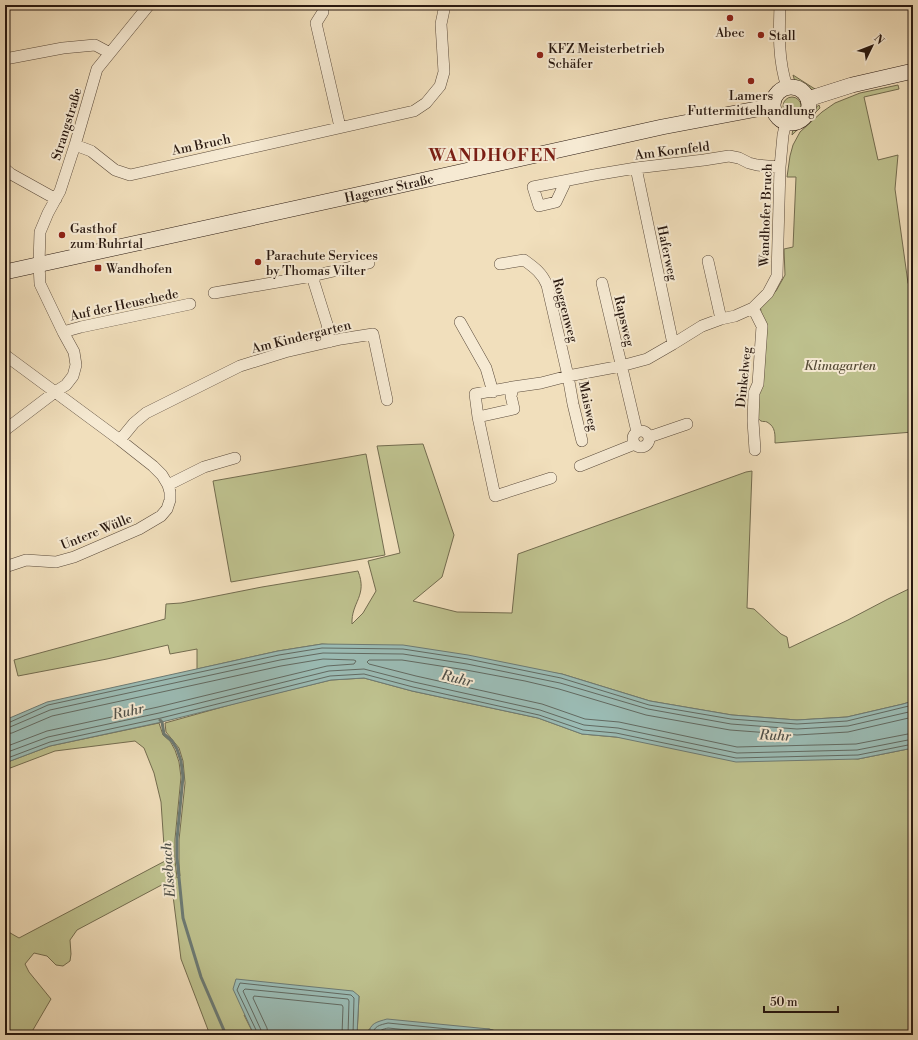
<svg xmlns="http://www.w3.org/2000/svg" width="918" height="1040" font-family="'Libre Bodoni',serif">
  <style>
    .green { fill: #bec18e; stroke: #736c4f }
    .water { fill: #9bbcb5; stroke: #6d7a73 }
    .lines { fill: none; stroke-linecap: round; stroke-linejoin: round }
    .shore { stroke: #626a62; stroke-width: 1 }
    .stream { stroke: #6d7a73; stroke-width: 3 }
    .minor-casing { stroke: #5a4a3b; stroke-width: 12 }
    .secondary-casing { stroke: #281810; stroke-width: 16 }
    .minor { stroke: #f6ead3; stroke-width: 11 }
    .secondary { stroke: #f6ead3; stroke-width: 15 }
    .poi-dot { fill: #8f2418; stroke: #f6ead3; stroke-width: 1.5 }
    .labels { text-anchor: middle; stroke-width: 4; stroke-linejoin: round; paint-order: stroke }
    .poi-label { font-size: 13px; fill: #281810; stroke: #f6ead3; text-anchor: start }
    .street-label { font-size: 13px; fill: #281810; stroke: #f6ead3 }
    .park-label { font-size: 13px; font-style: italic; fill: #554b36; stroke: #f6ead3 }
    .water-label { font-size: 14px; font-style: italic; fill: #50514a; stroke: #f6ead3 }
    .district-label { font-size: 17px; font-weight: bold; letter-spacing: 1px; fill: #7a1f14; stroke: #f6ead3 }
  </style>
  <rect width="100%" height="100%" fill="#f1dfbc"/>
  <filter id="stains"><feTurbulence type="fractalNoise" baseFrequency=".005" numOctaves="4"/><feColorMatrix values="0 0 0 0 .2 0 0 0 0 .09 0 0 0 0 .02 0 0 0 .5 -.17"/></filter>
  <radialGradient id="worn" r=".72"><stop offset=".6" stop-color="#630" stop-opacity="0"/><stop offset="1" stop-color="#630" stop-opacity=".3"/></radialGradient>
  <path class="green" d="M 793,75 L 815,89 C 805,92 795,86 793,75 Z
    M 898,85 L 899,89 L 864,97 L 878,160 L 898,155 L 895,189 L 908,283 L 913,291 L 913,432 L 775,443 C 775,435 776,427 767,422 C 765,421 763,422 761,421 C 759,420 758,418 756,416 L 759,315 L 761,310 L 760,308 L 776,291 L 785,275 L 784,249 L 793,247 L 796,177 L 787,177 L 790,156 L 793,145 L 800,132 L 822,112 L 835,103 L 860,93 Z
    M783 106a9 9 0 1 1 18 0a9 9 0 1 1-18 0Z
    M 819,105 L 820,108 L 792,135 L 793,128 L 799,126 L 806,121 L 810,117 L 811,111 Z
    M 423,444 L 454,535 L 442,577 L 413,601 L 457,612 L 512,613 L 518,554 L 746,472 L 752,471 L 747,608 L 754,609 L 781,634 L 787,637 L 789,648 L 848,620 L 888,599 L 913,587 L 913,701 L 903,704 L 847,717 L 797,720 L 732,715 L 650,701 L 562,674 L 334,645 L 322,644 L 278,651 L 197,669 L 197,649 L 170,654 L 168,645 L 107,659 L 18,676 L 14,660 L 165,619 L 166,604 L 181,603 L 262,587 L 358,571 C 368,596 351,602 352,624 L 363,613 L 376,591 L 368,561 L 400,553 L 377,446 Z
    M 366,454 L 385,555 L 231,582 L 213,481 Z
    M 364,678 L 412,691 L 538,718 L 582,734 L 858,759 L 913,748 L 913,1035 L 509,1035 L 489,1029 L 369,1029 L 369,1035 L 357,1035 L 359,996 L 244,1015 L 254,1035 L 210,1035 L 181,959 L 171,880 L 77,930 L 70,940 L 71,954 L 70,961 L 63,966 L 56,965 L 47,956 L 34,953 L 25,964 L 29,972 L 51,999 L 30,1035 L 5,1035 L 5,930 L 19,938 L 165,861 L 161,802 L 154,773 L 144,748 L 135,741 L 55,751 L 5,770 L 5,763 L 50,746 L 159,723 L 163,735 L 170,741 L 175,750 L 179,762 L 181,777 L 175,839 L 175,860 L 177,878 L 180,876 L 179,863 L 179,840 L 185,783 L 183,761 L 179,748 L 166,732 L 165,723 L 244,701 L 331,680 Z"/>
  <path class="water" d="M 322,644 L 403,645 L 468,655 L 562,674 L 650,701 L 732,715 L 797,720 L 847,717 L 903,704 L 913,701 L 913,748 L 858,759 L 736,762 L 616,737 L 582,734 L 538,718 L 412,691 L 364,678 L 331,680 L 162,722 L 50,746 L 5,763 L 5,720 L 47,702 L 278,651 Z
    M 236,979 L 353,991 L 359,996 L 357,1035 L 254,1035 L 233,989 Z
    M 387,1019 L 489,1029 L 509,1035 L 369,1035 C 369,1023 377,1022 387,1019 Z"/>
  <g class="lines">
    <path class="shore" d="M 913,717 L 848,732 L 797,735 L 730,730 L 646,715 L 559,689 L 525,681 L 466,670 L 402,660 L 369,660 L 367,662 L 369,664 L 416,676 L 542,704 L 585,719 L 619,722 L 737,747 L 856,744 L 913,733
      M 5,723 L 8,723 L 48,705 L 279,655 L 322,648 L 403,649 L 468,659 L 561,678 L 649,705 L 731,719 L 797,724 L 847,721 L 913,705
      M 5,728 L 10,727 L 50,710 L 280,660 L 323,653 L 403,654 L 467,664 L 560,683 L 648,709 L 731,724 L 797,729 L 848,726 L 913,711
      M 5,734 L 12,733 L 52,716 L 281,666 L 323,659 L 354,660 L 356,661 L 354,664 L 327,666 L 158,707 L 47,731 L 5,747
      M 5,753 L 48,737 L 159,713 L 329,671 L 364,669 L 414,682 L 540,710 L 584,725 L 618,728 L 737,753 L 857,750 L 913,739
      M 5,759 L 50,742 L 161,718 L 330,676 L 364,674 L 413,687 L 539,715 L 583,730 L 616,733 L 736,758 L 858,755 L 913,744
      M 257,1035 L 257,1032 L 237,990 L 240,983 L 351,995 L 354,998 L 353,1035
      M 262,1035 L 261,1030 L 243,991 L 245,989 L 348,999 L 349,1001 L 348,1035
      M 268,1035 L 267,1028 L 253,998 L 254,996 L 342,1005 L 343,1007 L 342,1035
      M 373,1035 C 373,1026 380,1025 388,1023 L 488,1033 L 495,1035
      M 378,1035 C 378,1030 384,1029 388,1028 L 457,1035"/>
    <path class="stream" d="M 160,720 L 162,722 L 164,734 L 172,741 L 177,749 L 181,761 L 183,777 L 177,839 L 177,858 L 183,918 L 201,977 L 226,1035"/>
    <defs>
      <path id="minor" d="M 780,5 C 779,33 778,60 787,87
        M 323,12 L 316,23 L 340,127
        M 5,59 L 63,48 L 95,45 L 110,53
        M 75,145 L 91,151 L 115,170 L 130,175 L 414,111 L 426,103 L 440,86 L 444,72 L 441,24 L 445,5
        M 636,168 L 673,344
        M 5,169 L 11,174 L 56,199
        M 566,181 L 556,202 L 539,206 L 533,187 L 594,175 L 636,168 L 704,160 L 729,156 L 739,158 L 749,163 L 757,165 L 780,167
        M 708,261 L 721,319
        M 500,264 L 524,260 C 535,268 542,273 547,285 L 568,376 L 573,404 L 582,441
        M 602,283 L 637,432
        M 214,293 L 312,276
        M 753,308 L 762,326 L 758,384 L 754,393 L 753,421 L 755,450
        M 460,322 L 486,368 L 493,392
        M 63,332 L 81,327 L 190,304
        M 329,342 L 327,324 L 312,276 L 369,263
        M 5,355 L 120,440 L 153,466 L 162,475 L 168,485 L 170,492 L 170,500 L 167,509 L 161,516 L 139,529 L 74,557 L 56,562 L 26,560 L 5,567
        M 513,387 L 475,394 L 478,417 L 514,409 L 511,396 L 513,387 L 541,383 L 568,376 L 621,366 L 647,359 L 673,344 L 702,326 L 721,319 L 735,316 L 753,308 L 768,293 L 777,276 L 780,167 L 783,135 L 786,122
        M 478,417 L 495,496 L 551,478
        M 5,430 L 55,392 L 66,385 L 73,376 L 76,365 L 74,352 L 63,332 L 40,284 L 39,264 L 40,232 L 48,213 L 60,191 L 75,145 L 97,69 L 149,5
        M633 439a8 8 0 1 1 16 0a8 8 0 1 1-16 0Z
        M 649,437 L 687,424
        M 120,440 L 134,423 L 146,413 L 240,366 L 285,352 L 341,339 L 373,334 L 387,400
        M 580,466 L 635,444
        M 168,485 L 204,467 L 235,458"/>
      <g id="secondary">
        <circle cx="791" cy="105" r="18"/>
        <path d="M 808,99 L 852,85 L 913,71"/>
        <path id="s1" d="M 5,272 L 388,188 L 662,127 L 772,106"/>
      </g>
    </defs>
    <use href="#minor" class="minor-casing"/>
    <use href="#secondary" class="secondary-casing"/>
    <use href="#minor" class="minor"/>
    <use href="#secondary" class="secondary"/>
  </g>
  <g class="poi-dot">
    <circle cx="730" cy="18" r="4"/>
    <circle cx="761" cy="35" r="4"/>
    <circle cx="540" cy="55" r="4"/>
    <circle cx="751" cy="81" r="4"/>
    <circle cx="62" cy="235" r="4"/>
    <circle cx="258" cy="262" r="4"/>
    <rect x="94" y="264" width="8" height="8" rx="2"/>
  </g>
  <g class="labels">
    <g class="poi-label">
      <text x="730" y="37" text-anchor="middle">Abec</text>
      <text x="769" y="40">Stall</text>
      <text x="548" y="53">KFZ Meisterbetrieb<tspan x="548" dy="15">Schäfer</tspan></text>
      <text x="751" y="100" text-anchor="middle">Lamers<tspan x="751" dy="15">Futtermittelhandlung</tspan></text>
      <text x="70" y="233">Gasthof<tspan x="70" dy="15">zum Ruhrtal</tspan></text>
      <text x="266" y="260">Parachute Services<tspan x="266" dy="15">by Thomas Vilter</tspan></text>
      <text x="106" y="273">Wandhofen</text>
    </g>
    <g class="street-label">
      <text transform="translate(66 124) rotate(-73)" y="5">Strangstraße</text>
      <text transform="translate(201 144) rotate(-12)" y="5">Am Bruch</text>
      <text transform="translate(672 150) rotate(-7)" y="5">Am Kornfeld</text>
      <text dy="5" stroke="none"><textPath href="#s1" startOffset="393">Hagener Straße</textPath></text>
      <text transform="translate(765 215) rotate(-88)" y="5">Wandhofer Bruch</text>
      <text transform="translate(668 253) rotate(78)" y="5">Haferweg</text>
      <text transform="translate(124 304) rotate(-12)" y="5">Auf der Heuschede</text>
      <text transform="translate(566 310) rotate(75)" y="5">Roggenweg</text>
      <text transform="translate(625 321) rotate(77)" y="5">Rapsweg</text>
      <text transform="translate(301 336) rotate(-14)" y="5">Am Kindergarten</text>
      <text transform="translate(743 377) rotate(-84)" y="5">Dinkelweg</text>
      <text transform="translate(589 406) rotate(78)" y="5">Maisweg</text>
      <text transform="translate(96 531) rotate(-22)" y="5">Untere Wülle</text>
    </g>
    <g class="park-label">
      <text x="840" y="370">Klimagarten</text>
    </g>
    <g class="water-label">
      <text transform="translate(457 678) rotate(14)" y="5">Ruhr</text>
      <text transform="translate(128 711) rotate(-12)" y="5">Ruhr</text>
      <text transform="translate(775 735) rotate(3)" y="5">Ruhr</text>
      <text transform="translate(168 870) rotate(-94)" y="5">Elsebach</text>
    </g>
    <g class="district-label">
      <text x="493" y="161">WANDHOFEN</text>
    </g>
  </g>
  <rect width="918" height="1040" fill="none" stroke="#f1dfbc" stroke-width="20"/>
  <rect x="6" y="6" width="906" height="1028" fill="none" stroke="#281810" stroke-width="2"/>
  <rect x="10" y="10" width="898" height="1020" fill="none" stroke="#281810"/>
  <g transform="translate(872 46) rotate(47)" stroke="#f6ead3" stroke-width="3" paint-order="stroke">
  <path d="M0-3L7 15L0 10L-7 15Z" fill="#281810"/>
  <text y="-6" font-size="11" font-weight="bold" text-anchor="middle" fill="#281810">N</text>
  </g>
  <path d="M764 1006v6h74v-6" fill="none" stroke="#281810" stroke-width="2"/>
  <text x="770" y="1006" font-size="12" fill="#281810" stroke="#f6ead3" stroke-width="3" paint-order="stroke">50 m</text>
  <rect width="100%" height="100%" filter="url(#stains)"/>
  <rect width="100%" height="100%" fill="url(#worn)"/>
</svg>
